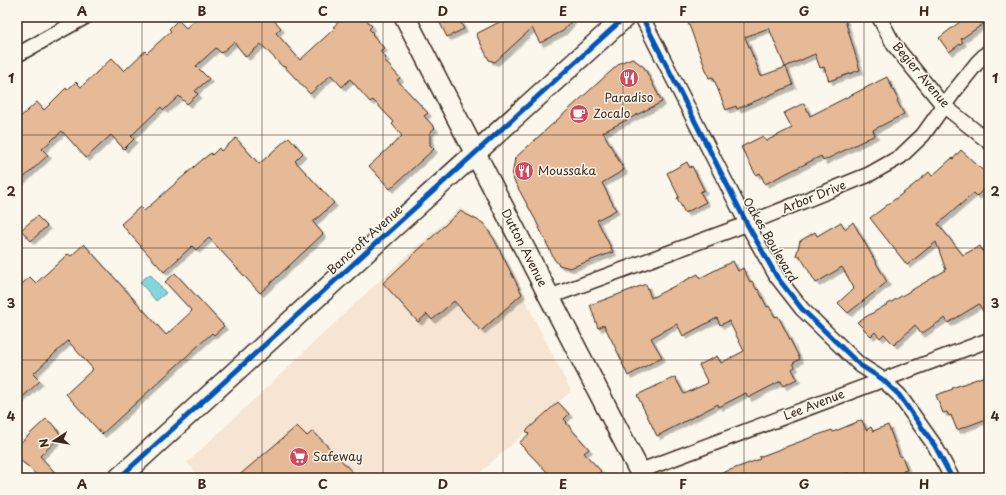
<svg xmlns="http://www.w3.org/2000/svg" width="1006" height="495" font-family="'Playpen Sans',sans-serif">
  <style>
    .built { fill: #f5e5d2 }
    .water { fill: #84d6dd; stroke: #679191 }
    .building { fill: #e7ba97; stroke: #3b2a1e; filter: url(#shadow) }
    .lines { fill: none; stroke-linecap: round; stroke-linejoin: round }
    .street-casing { stroke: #3b2a1e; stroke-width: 17 }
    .secondary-casing { stroke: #3b2a1e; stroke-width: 23 }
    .street { stroke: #fbf7ec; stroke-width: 14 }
    .secondary { stroke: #fbf7ec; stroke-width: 20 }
    .cycleway-casing { stroke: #fbf7ec; stroke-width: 8 }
    .cycleway { stroke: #0057b8; stroke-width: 5 }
    .grid { fill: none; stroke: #3b2a1e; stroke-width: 1; stroke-opacity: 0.55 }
    .labels { text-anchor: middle; stroke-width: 3; stroke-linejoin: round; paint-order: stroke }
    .street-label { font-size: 12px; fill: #3b2a1e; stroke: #fbf7ec }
    .poi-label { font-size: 12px; fill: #3b2a1e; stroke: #fbf7ec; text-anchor: start }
    .neatline { fill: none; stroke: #3b2a1e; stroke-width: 1.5 }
    .grid-label { font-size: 13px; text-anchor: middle; font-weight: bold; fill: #3b2a1e }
  </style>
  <defs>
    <filter id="shadow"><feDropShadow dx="3.5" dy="3.5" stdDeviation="0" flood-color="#0004"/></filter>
  </defs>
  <rect width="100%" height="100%" fill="#fbf7ec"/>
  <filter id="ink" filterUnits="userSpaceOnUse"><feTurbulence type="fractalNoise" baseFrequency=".025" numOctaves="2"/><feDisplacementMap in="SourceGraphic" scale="8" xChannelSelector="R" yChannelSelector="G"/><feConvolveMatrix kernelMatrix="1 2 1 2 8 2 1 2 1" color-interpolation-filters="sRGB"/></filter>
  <g filter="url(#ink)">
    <path class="built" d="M 460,208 L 483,223 L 493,237 L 571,391 L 474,478 L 202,478 L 187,463 L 378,282 Z"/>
    <path class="water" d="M 150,274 L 166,293 L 156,301 L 140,282 Z"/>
    <path class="building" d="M 198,17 L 271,17 L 281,28 L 276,33 L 300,60 L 335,28 L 333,27 L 344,17 L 364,17 L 372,26 L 369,29 L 373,33 L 372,34 L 384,48 L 380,51 L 386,58 L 384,60 L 400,78 L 397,80 L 428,113 L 424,116 L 435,128 L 430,132 L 430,145 L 434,149 L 390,189 L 369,166 L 402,136 L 392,124 L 394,122 L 373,100 L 370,102 L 350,79 L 342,87 L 331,75 L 310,94 L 284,66 L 283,67 L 261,44 L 246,57 L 234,42 L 221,53 L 216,48 L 196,66 L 209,79 L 195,91 L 198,94 L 187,104 L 179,96 L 164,110 L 161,107 L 131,136 L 134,139 L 124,149 L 111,135 L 86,158 L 62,131 L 42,149 L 48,155 L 17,184 L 17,120 L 37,102 L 44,110 L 66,88 L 67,90 L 76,82 L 81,87 L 112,58 L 124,71 L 145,51 L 147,53 L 171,31 L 169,29 L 178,20 L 186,28 Z
      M 447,17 L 458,17 L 464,29 L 447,37 L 439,21 Z
      M 509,17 L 575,17 L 563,31 L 540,43 L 532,28 L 495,62 L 489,60 L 476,34 Z
      M 686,17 L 844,17 L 860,70 L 829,81 L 824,67 L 820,68 L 815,54 L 785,67 L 769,28 L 745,37 L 761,76 L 786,67 L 793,85 L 737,109 L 736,106 L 726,110 L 713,77 L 709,78 Z
      M 966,17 L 989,17 L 989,20 L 961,39 L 963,42 L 949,52 L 939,38 Z
      M 632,58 L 644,67 L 662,102 L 603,132 L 624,170 L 602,183 L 616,210 L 597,220 L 613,252 L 570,268 L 559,265 L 554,259 L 535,219 L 512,177 L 515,158 L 620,63 Z
      M 887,77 L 898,100 L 897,101 L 904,114 L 873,130 L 875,135 L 823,161 L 821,156 L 765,184 L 760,173 L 756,175 L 741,147 L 763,136 L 766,141 L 792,128 L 784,113 L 804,103 L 810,116 Z
      M 289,137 L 303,153 L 295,161 L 334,203 L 313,222 L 323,234 L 260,293 L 209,238 L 196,250 L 192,246 L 164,272 L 121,224 L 140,207 L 144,211 L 203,159 L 211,153 L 212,155 L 219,148 L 221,151 L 236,138 L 259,164 Z
      M 961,150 L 989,176 L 989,183 L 977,196 L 974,193 L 938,224 L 963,255 L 980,246 L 989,262 L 989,322 L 979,304 L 948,323 L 945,318 L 921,334 L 915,325 L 894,345 L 884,334 L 880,338 L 875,332 L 871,336 L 857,322 L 946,270 L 936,242 L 907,265 L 870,218 L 911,187 L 929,172 L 932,176 L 952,158 L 953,159 Z
      M 687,162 L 690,168 L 692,166 L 704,190 L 700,192 L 706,202 L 685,213 L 677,198 L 679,197 L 667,173 Z
      M 460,211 L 483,223 L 494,239 L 522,294 L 481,331 L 454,301 L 432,320 L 427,314 L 418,322 L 383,283 Z
      M 37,216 L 47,226 L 31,241 L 21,230 Z
      M 841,222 L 845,229 L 853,222 L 887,282 L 848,313 L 838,303 L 854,288 L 842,267 L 816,283 L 800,256 L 796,256 L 800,241 L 815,232 L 817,236 Z
      M 84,244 L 166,335 L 192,311 L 165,282 L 175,273 L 224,326 L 214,335 L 212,333 L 102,434 L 66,394 L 93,369 L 68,341 L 33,374 L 40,381 L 17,402 L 17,288 L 30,277 L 36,283 L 68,254 L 71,256 Z
      M 733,261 L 738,271 L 743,268 L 750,282 L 752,281 L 757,290 L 758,289 L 767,307 L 769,306 L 775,317 L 778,316 L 800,359 L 793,363 L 795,367 L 792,369 L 797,379 L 783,386 L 781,381 L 748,398 L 746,393 L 719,407 L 718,404 L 657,436 L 637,395 L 675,377 L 684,394 L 708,383 L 699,365 L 717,356 L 721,363 L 744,351 L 729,321 L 720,325 L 717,318 L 683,336 L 677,324 L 651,338 L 662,357 L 628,376 L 622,363 L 623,363 L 604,325 L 598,328 L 590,305 L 646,284 L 651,298 L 698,274 L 700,278 Z
      M 985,376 L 989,386 L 989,418 L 957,430 L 951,415 L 949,416 L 947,412 L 943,413 L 936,395 L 953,389 L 952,388 Z
      M 558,402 L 569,414 L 564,419 L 567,422 L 566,423 L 589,449 L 584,453 L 601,471 L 594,478 L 553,478 L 519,443 L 529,434 L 526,431 Z
      M 46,419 L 55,426 L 61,436 L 40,456 L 60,478 L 39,478 L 29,467 L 20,460 L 17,456 L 17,446 Z
      M 862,420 L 866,430 L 871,427 L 873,431 L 888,425 L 900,457 L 902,456 L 907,470 L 903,471 L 907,478 L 851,478 L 849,473 L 836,478 L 832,478 L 830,474 L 820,478 L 714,478 L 714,476 L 760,459 L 759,457 L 815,436 L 832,430 L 833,432 Z
      M 297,426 L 307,436 L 313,431 L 358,478 L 236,478 Z"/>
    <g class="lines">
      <defs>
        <path id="street" d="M 642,17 L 747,224 L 777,277 L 802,309 L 860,365 L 882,379 L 899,395 L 935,446 L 952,478
          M 879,17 L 894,45 L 943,105 L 989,142
          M 17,55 L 85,17
          M 549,297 L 747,224 L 868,175 L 900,157 L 923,135 L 953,93 L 977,63 L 989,51
          M 640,471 L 989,340"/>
        <path id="secondary" d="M 405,17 L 643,478
          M 119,478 C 287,324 456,170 625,17"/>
      </defs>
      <use href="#street" class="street-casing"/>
      <use href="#secondary" class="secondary-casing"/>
      <use href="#street" class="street"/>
      <use href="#secondary" class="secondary"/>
      <defs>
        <path id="cycleway" d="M 642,17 L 747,224 L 777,277 L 802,309 L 860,365 L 882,379 L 899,395 L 935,446 L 952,478
          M 119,478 C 287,324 456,170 625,17"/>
      </defs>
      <use href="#cycleway" class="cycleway-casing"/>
      <use href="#cycleway" class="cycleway"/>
    </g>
  </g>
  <path class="grid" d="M 142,17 L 142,478M 262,17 L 262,478M 383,17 L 383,478M 503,17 L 503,478M 623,17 L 623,478M 744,17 L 744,478M 864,17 L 864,478M 17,135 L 989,135M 17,248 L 989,248M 17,360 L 989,360"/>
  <defs>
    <symbol id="restaurant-disc" viewBox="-11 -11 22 22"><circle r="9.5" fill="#d1495b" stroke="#fbf7ec"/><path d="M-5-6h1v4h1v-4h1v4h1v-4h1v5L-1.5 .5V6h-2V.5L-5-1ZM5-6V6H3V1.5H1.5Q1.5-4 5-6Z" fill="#fff"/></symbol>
    <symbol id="cafe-disc" viewBox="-11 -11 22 22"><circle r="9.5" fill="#d1495b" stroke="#fbf7ec"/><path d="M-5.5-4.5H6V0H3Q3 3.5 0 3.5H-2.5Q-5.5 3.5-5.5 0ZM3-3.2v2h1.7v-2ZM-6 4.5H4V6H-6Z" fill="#fff"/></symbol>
    <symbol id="supermarket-disc" viewBox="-11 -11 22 22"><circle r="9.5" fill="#d1495b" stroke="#fbf7ec"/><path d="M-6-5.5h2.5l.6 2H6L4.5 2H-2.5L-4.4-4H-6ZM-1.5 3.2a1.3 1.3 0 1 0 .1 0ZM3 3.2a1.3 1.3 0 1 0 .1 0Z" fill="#fff"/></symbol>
  </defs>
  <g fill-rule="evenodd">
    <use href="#restaurant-disc" x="618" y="67" width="22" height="22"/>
    <use href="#cafe-disc" x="568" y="103" width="22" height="22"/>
    <use href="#restaurant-disc" x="513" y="160" width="22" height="22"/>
    <use href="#supermarket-disc" x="288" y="446" width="22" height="22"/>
  </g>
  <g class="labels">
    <g class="street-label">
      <text transform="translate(921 75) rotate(50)" y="4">Begier Avenue</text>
      <text transform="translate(814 197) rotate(-22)" y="4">Arbor Drive</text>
      <text transform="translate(365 240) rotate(-42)" y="4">Bancroft Avenue</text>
      <text transform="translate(770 240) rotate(60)" y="4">Oakes Boulevard</text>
      <text transform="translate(524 248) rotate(63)" y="4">Dutton Avenue</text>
      <text transform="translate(814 405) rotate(-21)" y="4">Lee Avenue</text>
    </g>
    <g class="poi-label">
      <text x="629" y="102" text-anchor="middle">Paradiso</text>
      <text x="593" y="118">Zocalo</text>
      <text x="538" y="175">Moussaka</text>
      <text x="313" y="461">Safeway</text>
    </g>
  </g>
  <rect width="1006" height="495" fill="none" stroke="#fbf7ec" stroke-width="44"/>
  <g transform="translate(54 441) rotate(258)" stroke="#fbf7ec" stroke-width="3" paint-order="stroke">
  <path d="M0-3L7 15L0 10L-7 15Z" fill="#3b2a1e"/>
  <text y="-6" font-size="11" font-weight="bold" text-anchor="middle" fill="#3b2a1e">N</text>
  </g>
  <rect x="22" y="22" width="962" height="451" class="neatline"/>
  <g class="grid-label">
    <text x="82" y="16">A</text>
    <text x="202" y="16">B</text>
    <text x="323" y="16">C</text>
    <text x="443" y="16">D</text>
    <text x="563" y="16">E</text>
    <text x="683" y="16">F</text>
    <text x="804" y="16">G</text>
    <text x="924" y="16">H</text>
    <text x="11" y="83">1</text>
    <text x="995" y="83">1</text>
    <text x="11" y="196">2</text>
    <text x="995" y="196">2</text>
    <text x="11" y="308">3</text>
    <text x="995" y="308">3</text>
    <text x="11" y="421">4</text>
    <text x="995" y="421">4</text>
    <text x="82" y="489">A</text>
    <text x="202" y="489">B</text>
    <text x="323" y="489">C</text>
    <text x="443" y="489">D</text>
    <text x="563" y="489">E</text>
    <text x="683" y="489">F</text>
    <text x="804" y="489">G</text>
    <text x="924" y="489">H</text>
  </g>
</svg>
